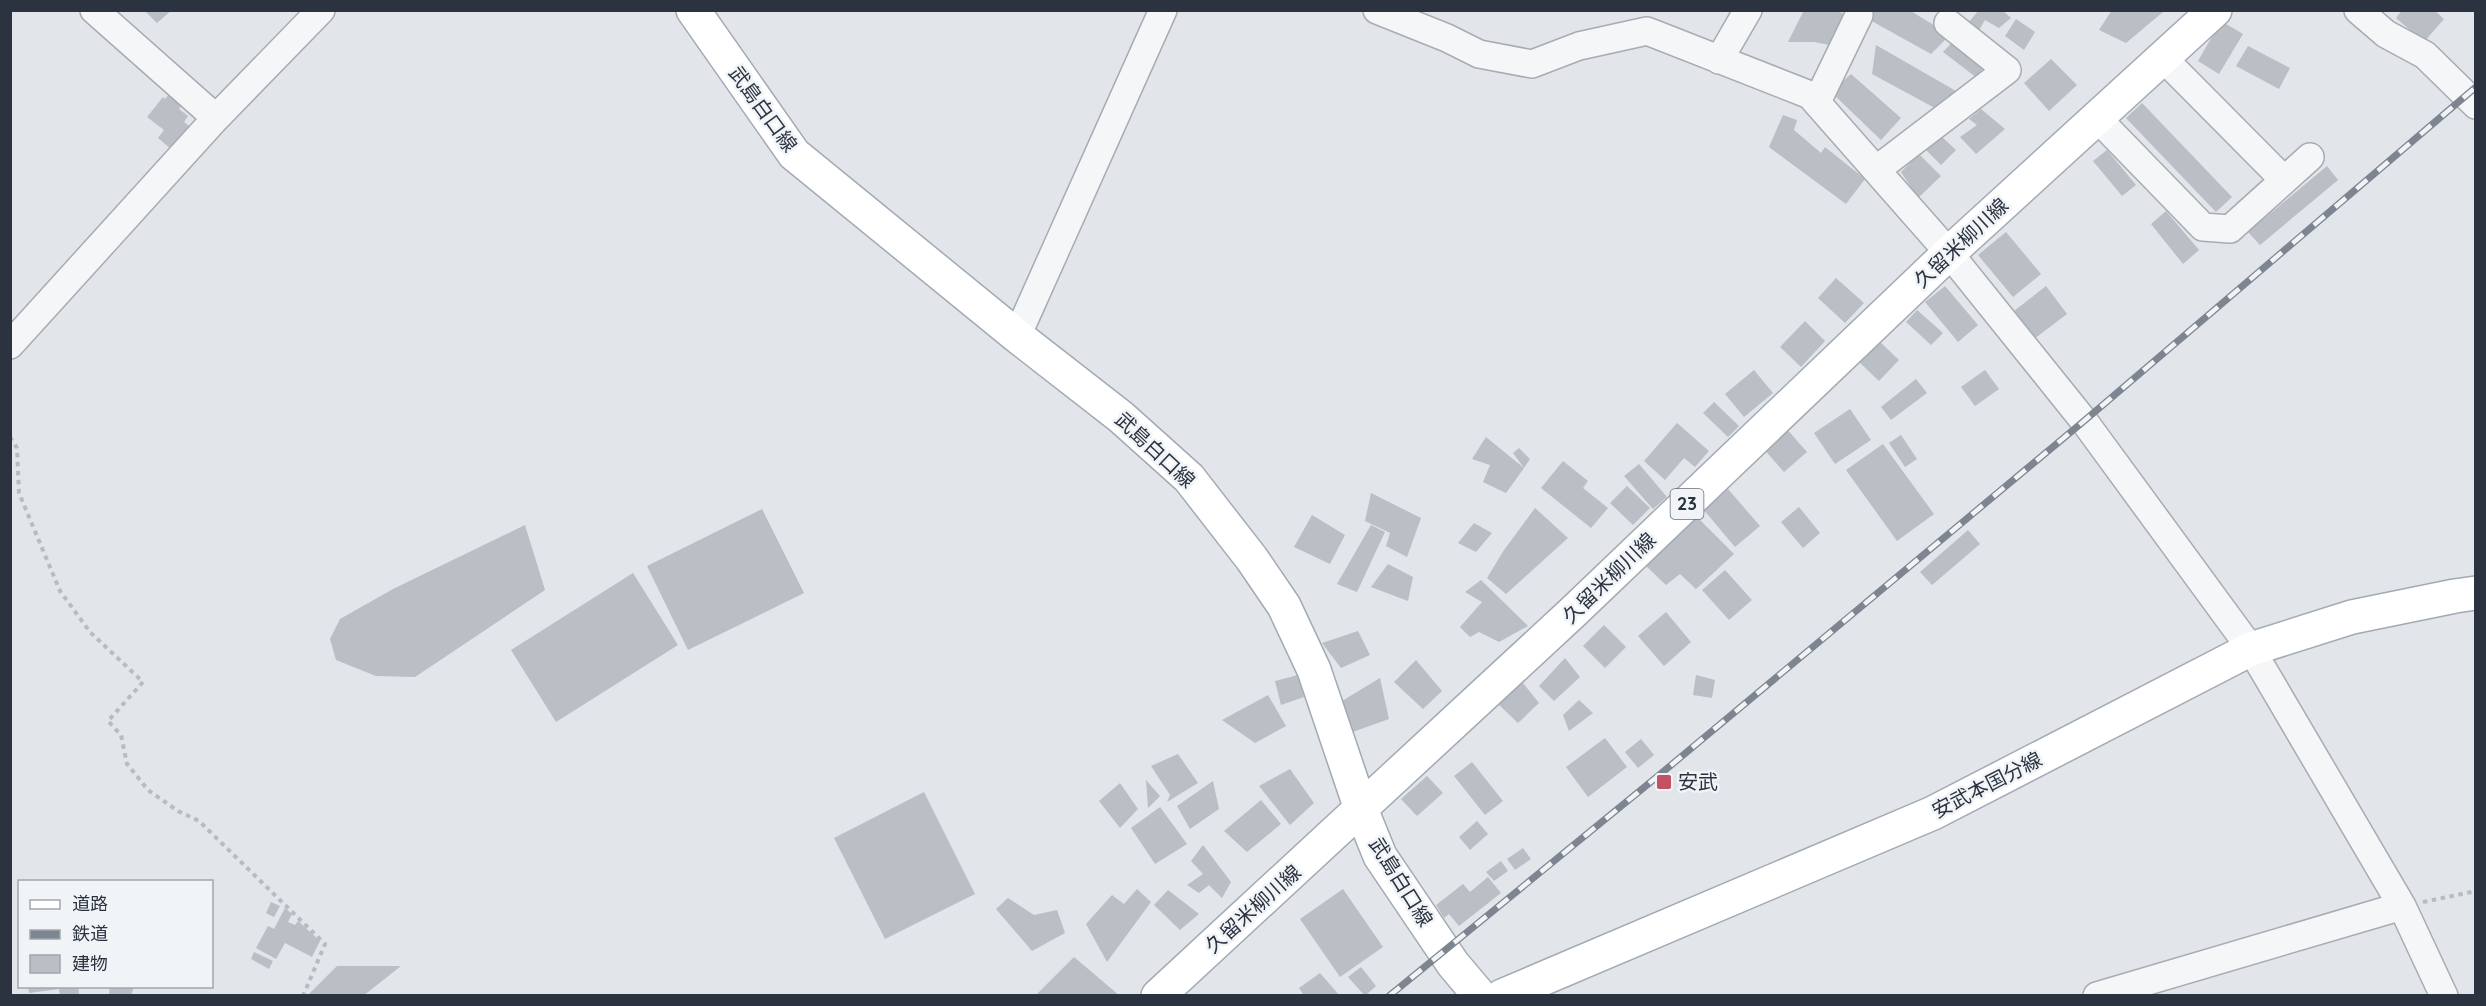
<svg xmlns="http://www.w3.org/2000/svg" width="2486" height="1006" font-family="Quicksand,'Noto Sans JP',sans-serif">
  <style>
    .building { fill: #babec5 }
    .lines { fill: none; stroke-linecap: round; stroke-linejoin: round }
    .minor-casing { stroke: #a7acb3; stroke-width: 30 }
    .major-casing { stroke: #a2aab4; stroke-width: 36 }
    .path { stroke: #b8bcc1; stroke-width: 4; stroke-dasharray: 4.5 4.5; stroke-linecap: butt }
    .minor { stroke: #f4f6f8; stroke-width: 27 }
    .major { stroke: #fff; stroke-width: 33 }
    .rail-casing { stroke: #7d8591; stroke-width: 7 }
    .rail { stroke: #f1f4f7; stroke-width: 4.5; stroke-dasharray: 14; stroke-linecap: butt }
    .poi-dot { fill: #c35265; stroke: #f1f4f7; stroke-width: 2 }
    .labels { text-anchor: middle; stroke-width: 5; stroke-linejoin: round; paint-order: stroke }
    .shield { fill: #f1f4f7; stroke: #666d77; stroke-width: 1.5 }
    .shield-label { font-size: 18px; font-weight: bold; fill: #2b3340 }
    .street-label { font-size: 20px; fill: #2b3340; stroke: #f1f4f7 }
    .poi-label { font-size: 20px; fill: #2b3340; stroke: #f1f4f7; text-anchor: start }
  </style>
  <rect width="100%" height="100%" fill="#e2e5e9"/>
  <path class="building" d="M 144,10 L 172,10 L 157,23 Z
    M 1804,10 L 1837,10 L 1845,15 L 1840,47 L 1814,42 L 1788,42 Z
    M 1872,10 L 1909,10 L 1950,35 L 1931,54 L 1868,19 Z
    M 1979,10 L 2002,10 L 2011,18 L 1999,28 L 1985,20 L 1978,32 L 1968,23 Z
    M 2112,10 L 2162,10 L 2163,12 L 2126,43 L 2099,30 Z
    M 2402,10 L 2434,10 L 2444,19 L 2424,42 L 2396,18 Z
    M 2016,19 L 2035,32 L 2024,50 L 2005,36 Z
    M 2221,21 L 2243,34 L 2219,74 L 2198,61 Z
    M 1958,36 L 1986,63 L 1977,78 L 1943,52 Z
    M 1876,45 L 1956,91 L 1944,113 L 1872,74 Z
    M 2248,46 L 2290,68 L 2279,89 L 2236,66 Z
    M 2051,59 L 2077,85 L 2049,111 L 2024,83 Z
    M 1851,74 L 1901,118 L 1881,140 L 1831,92 Z
    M 173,89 L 187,99 L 179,109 L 188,116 L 184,122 L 189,126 L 171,149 L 158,138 L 164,130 L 147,117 L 163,97 L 165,99 Z
    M 2142,103 L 2232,197 L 2216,212 L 2126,118 Z
    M 1981,109 L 2005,129 L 1976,154 L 1960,137 L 1977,125 L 1969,119 Z
    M 1783,115 L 1797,120 L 1794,130 L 1821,153 L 1825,147 L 1865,179 L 1846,204 L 1769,147 Z
    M 1941,136 L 1956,150 L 1941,165 L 1925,149 Z
    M 2107,150 L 2136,185 L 2122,196 L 2093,161 Z
    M 1919,154 L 1941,176 L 1918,198 L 1901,172 Z
    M 2327,166 L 2338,180 L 2260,245 L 2248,232 Z
    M 2166,211 L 2199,250 L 2183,264 L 2151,224 Z
    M 2006,232 L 2041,274 L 2013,297 L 1978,255 Z
    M 1836,278 L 1864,303 L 1845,323 L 1818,298 Z
    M 1945,286 L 1978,325 L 1958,342 L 1925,302 Z
    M 2046,286 L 2067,314 L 2034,339 L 2014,311 Z
    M 1917,310 L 1943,333 L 1931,345 L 1906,322 Z
    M 1805,321 L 1825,341 L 1801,367 L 1780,347 Z
    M 1878,340 L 1899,360 L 1879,381 L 1858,361 Z
    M 1754,370 L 1773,393 L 1744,417 L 1725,394 Z
    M 1985,370 L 1999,389 L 1975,406 L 1961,387 Z
    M 1916,379 L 1927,393 L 1891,420 L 1881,407 Z
    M 1714,402 L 1739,426 L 1728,437 L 1703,413 Z
    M 1850,409 L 1871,440 L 1835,464 L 1814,433 Z
    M 1677,423 L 1709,451 L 1695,467 L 1684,458 L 1665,480 L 1644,461 Z
    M 1785,427 L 1807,452 L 1784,472 L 1762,447 Z
    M 1901,435 L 1917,459 L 1905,467 L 1889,443 Z
    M 1486,437 L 1524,468 L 1506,493 L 1483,482 L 1490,465 L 1472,459 Z
    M 1883,444 L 1934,514 L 1897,541 L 1846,470 Z
    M 1519,448 L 1530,459 L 1524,468 L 1513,453 Z
    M 1563,461 L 1588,481 L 1583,488 L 1608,508 L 1591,528 L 1541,488 Z
    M 1639,464 L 1667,497 L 1653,509 L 1624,476 Z
    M 1627,486 L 1650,508 L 1633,525 L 1610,503 Z
    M 1728,489 L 1760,526 L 1735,547 L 1703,509 Z
    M 1371,493 L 1421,518 L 1407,557 L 1386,546 L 1390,533 L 1365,521 Z
    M 1799,507 L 1820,533 L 1803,548 L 1781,522 Z
    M 1535,508 L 1568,538 L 1506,594 L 1487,578 L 1504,550 Z
    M 762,509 L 804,593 L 688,650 L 647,566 Z
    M 1312,515 L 1345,535 L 1330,564 L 1294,547 Z
    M 1696,516 L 1734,554 L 1696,589 L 1680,574 L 1666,585 L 1646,566 Z
    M 1474,523 L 1492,533 L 1476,552 L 1458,543 Z
    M 525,525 L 545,590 L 415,677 L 376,676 L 336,660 L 330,639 L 340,619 L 393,589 Z
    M 1371,525 L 1385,532 L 1357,592 L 1337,584 Z
    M 1968,530 L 1980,544 L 1932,585 L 1920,572 Z
    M 1388,564 L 1413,577 L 1408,601 L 1371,587 Z
    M 1725,570 L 1752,600 L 1729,620 L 1702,590 Z
    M 633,573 L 678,645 L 556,722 L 511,650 Z
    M 1481,580 L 1528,626 L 1499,642 L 1479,632 L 1470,637 L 1460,627 L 1482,602 L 1465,592 Z
    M 1666,612 L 1691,642 L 1664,666 L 1638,636 Z
    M 1604,625 L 1626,647 L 1605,668 L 1583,646 Z
    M 1358,631 L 1370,655 L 1341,668 L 1322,643 Z
    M 1565,658 L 1580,677 L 1554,701 L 1539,686 Z
    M 1416,660 L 1442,691 L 1423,709 L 1394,682 Z
    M 1298,675 L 1304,697 L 1281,705 L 1275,681 Z
    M 1696,675 L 1715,680 L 1712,698 L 1693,695 Z
    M 1380,678 L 1389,719 L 1347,734 L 1337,704 Z
    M 1523,683 L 1539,703 L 1518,723 L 1497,703 Z
    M 1268,695 L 1286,726 L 1255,743 L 1222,720 Z
    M 1579,700 L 1593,713 L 1569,731 L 1563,715 Z
    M 1605,738 L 1627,767 L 1588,797 L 1566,767 Z
    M 1641,739 L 1654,755 L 1638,768 L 1625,752 Z
    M 1178,754 L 1198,783 L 1167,802 L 1170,795 L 1151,766 Z
    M 1472,762 L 1503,801 L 1485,815 L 1454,776 Z
    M 1290,769 L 1314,803 L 1290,825 L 1259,786 Z
    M 1427,776 L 1443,793 L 1417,816 L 1401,799 Z
    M 1146,780 L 1160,796 L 1148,808 Z
    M 1213,781 L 1219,809 L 1190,829 L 1177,806 Z
    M 1120,783 L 1138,809 L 1120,828 L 1099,801 Z
    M 924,792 L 975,894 L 885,939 L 834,838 Z
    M 1261,800 L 1281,824 L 1247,852 L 1224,831 Z
    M 1160,807 L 1187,844 L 1155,864 L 1131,828 Z
    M 1477,821 L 1488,834 L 1470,850 L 1459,837 Z
    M 1203,845 L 1231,882 L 1222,898 L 1209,885 L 1199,893 L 1187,885 L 1203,874 L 1191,861 Z
    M 1523,848 L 1531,859 L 1515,870 L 1507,859 Z
    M 1501,861 L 1508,871 L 1494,881 L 1486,872 Z
    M 1488,877 L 1501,893 L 1459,926 L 1449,914 L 1444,918 L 1436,905 L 1463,884 L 1470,892 Z
    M 1137,889 L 1151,902 L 1107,962 L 1086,924 L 1112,895 L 1124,904 Z
    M 1343,889 L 1383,947 L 1340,977 L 1300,919 Z
    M 1168,890 L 1199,914 L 1180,930 L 1154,905 Z
    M 1008,898 L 1034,915 L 1057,910 L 1065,933 L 1032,951 L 996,909 Z
    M 271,902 L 280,906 L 274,917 L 266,913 Z
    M 285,908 L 292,914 L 288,922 L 295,925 L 298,921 L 320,941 L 312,957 L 285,943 L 276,959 L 256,948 L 268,926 L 274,929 Z
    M 254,952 L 273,961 L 269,969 L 251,959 Z
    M 1074,957 L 1120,996 L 1035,996 Z
    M 337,966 L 401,966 L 363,996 L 307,996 Z
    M 1361,967 L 1376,986 L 1365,996 L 1348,977 Z
    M 1320,973 L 1340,996 L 1301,996 L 1303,994 L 1299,988 Z
    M 28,986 L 78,986 L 79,993 L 77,996 L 60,996 L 59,989 L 29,993 Z
    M 110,986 L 134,986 L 131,996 L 125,994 L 124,996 L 109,996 Z"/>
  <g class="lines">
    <defs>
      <path id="minor" d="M 94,10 L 216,118
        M 1377,10 L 1447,38 L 1479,54 L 1532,64 L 1579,46 L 1647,31 L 1810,95 L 1949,253 L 2084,421 L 2251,649 L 2402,906 L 2444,996
        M 2358,10 L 2386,34 L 2425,55 L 2476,105
        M 2163,58 L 2284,180
        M 1719,60 L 1748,10
        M 1817,102 L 1859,15
        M 2097,118 L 2203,227 L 2230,229 L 2310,157
        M 1876,170 L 2007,70 L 1948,23
        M 1017,336 L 1163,10
        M 10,345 L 216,118 L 321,10
        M 2097,996 L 2402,906"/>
      <path id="major" d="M 693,10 L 794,154 L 1017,336 L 1121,417 L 1189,478 L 1252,559 L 1284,606 L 1314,670 L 1361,809 L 1380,856 L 1453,964 L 1480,996
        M 1158,996 L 1571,614 L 1949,253 L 2215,10
        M 1502,996 L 1933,813 L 2251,649 L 2352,617 L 2455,596 L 2476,593"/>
    </defs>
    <use href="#minor" class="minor-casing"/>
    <use href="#major" class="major-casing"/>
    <path class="path" d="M 10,437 L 17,448 L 19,493 L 60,591 L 90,632 L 143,682 L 108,721 L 121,735 L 127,764 L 148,790 L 178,811 L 199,821 L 325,944 L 303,996
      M 2423,902 L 2476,891"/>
    <use href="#minor" class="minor"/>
    <use href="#major" class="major"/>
    <defs>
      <path id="rail" d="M 1389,996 L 1658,776 L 2084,421 L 2476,87"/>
    </defs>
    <use href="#rail" class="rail-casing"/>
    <use href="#rail" class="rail"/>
  </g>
  <rect class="poi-dot" x="1656" y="774" width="16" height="16" rx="3"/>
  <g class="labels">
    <rect class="shield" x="1670.5" y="489" width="33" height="30" rx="4.5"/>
    <g class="shield-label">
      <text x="1687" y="510">23</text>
    </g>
    <g class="street-label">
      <text transform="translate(763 109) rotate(54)" y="7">武島白口線</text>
      <text transform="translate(1961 243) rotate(-43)" y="7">久留米柳川線</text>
      <text transform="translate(1155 450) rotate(43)" y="7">武島白口線</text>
      <text transform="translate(1609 578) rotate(-44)" y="7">久留米柳川線</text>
      <text transform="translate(1987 785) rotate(-27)" y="7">安武本国分線</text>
      <text transform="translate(1401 882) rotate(58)" y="7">武島白口線</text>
      <text transform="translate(1253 909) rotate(-42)" y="7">久留米柳川線</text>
    </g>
    <g class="poi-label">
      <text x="1678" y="789">安武</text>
    </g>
  </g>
  <rect width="2486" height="1006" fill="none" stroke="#2b3340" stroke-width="24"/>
  <rect x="18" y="880" width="195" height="108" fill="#f1f4f7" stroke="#a2a7ae" stroke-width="1.5"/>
  <rect x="30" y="900" width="30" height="9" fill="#ffffff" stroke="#a2a7ae" stroke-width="1.5"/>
  <text x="72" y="910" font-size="18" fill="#2b3340">道路</text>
  <rect x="30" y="930" width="30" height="9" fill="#7d8591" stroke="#a2a7ae" stroke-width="1.5"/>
  <text x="72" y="940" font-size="18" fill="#2b3340">鉄道</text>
  <rect x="30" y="955" width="30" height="18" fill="#babec5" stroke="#a2a7ae" stroke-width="1.5"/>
  <text x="72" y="970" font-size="18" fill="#2b3340">建物</text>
</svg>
